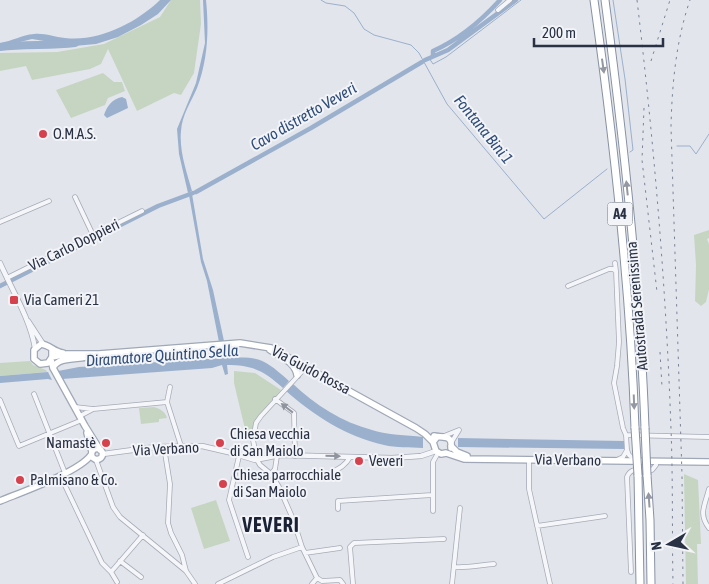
<svg xmlns="http://www.w3.org/2000/svg" width="709" height="584" font-family="'Asap Condensed',sans-serif">
  <style>
    .green { fill: #c6d5c2 }
    .water { fill: #9bb0cd }
    .lines { fill: none; stroke-linecap: round; stroke-linejoin: round }
    .stream { stroke: #9bb0cd; stroke-width: 1 }
    .canal { stroke: #9bb0cd; stroke-width: 4.5 }
    .river { stroke: #9bb0cd; stroke-width: 8 }
    .minor-casing { stroke: #a7abb6; stroke-width: 5.5 }
    .tertiary-casing { stroke: #a7abb6; stroke-width: 6 }
    .primary-casing { stroke: #a0a8b7; stroke-width: 8 }
    .motorway-casing { stroke: #8891a3; stroke-width: 9 }
    .minor { stroke: #f5f6f9; stroke-width: 4 }
    .tertiary { stroke: #f5f6f9; stroke-width: 4.5 }
    .primary { stroke: #fff; stroke-width: 5.5 }
    .motorway { stroke: #fff; stroke-width: 7 }
    .rail { stroke: #7a8396; stroke-width: 1; stroke-dasharray: 2.5 5; stroke-linecap: butt }
    .motorway-bridge-casing { stroke: #8891a3; stroke-width: 9; stroke-linecap: butt }
    .motorway-bridge { stroke: #fff; stroke-width: 7 }
    .oneway { fill: #9498a2 }
    .oneway2 { fill: #8f949e }
    .poi-dot { fill: #d6414e; stroke: #f2f4f8; stroke-width: 2 }
    .labels { text-anchor: middle; stroke-width: 4; stroke-linejoin: round; paint-order: stroke }
    .shield { fill: #f2f4f8; stroke: #656c7a; stroke-width: 1 }
    .shield-label { font-size: 14px; font-weight: bold; fill: #293144 }
    .poi-label { font-size: 15px; fill: #293144; stroke: #f2f4f8; text-anchor: start }
    .street-label { font-size: 15px; fill: #293144; stroke: #f2f4f8 }
    .water-label { font-size: 16px; font-style: italic; fill: #304d7a; stroke: #f2f4f8 }
    .district-label { font-size: 20px; font-weight: bold; letter-spacing: 1px; fill: #1b2235; stroke: #f2f4f8 }
  </style>
  <rect width="100%" height="100%" fill="#e2e5eb"/>
  <path class="green" d="M 171,0 L 200,0 L 201,24 L 194,73 L 181,95 L 174,93 L 137,111 L 108,49 L 101,64 L 90,69 L 32,80 L 26,66 L 0,71 L 0,53 L 57,52 L 104,44 L 160,17 Z
    M 103,73 L 114,82 L 122,82 L 125,91 L 108,98 L 105,105 L 71,118 L 56,90 Z
    M 709,230 L 709,238 L 707,239 L 709,244 L 709,289 L 706,302 L 701,306 L 695,301 L 696,265 L 694,235 Z
    M 30,361 L 33,365 L 46,370 L 47,372 L 0,376 L 0,363 Z
    M 234,371 L 255,373 L 281,390 L 260,414 L 251,431 L 245,429 L 234,383 Z
    M 154,407 C 160,409 165,411 167,418 L 159,419 L 159,422 L 141,424 L 139,408 Z
    M 684,474 L 698,480 L 701,544 L 697,544 L 698,584 L 686,584 Z
    M 216,500 L 230,541 L 204,549 L 191,508 Z"/>
  <path class="water" d="M 160,0 L 171,0 L 158,14 L 141,25 L 118,37 L 96,44 L 74,46 L 32,39 L 0,47 L 0,43 C 12,41 22,35 34,34 C 45,33 54,37 65,38 C 99,42 136,23 160,0 Z
    M 203,0 L 206,0 C 209,29 208,60 197,88 C 191,102 182,115 181,131 C 179,151 187,173 192,191 L 188,193 L 179,154 L 177,129 L 196,83 L 205,43 Z
    M 122,97 L 126,99 L 128,108 L 107,118 L 104,115 C 107,106 112,99 122,97 Z
    M 192,194 L 203,259 L 213,290 L 224,341 L 219,342 L 207,281 L 201,262 L 189,195 Z
    M 224,348 L 226,358 C 260,356 264,359 289,381 L 283,388 C 264,371 253,365 227,365 L 228,374 L 225,375 L 222,365 L 212,368 L 62,379 L 58,371 L 79,367 L 222,358 L 220,349 Z
    M 48,372 L 52,380 L 48,379 L 0,383 L 0,376 Z
    M 292,383 C 315,405 342,422 372,430 C 388,435 406,435 423,437 L 423,448 C 410,447 396,448 384,445 C 347,437 313,415 285,390 Z
    M 458,438 L 624,441 L 624,449 L 458,447 Z"/>
  <g class="lines">
    <path class="stream" d="M 321,0 L 326,3 L 345,6 L 354,13 L 364,29 L 374,35 L 411,45 L 419,53 L 447,104 L 544,219 L 607,169
      M 613,0 L 625,79 L 633,150 L 630,152
      M 429,58 L 433,64 L 446,57 L 521,0
      M 677,146 L 690,146 L 696,154 L 709,134"/>
    <path class="canal" d="M 433,56 L 433,51 C 458,40 481,21 500,0
      M 425,60 L 448,50 L 516,0
      M 196,192 L 311,128 L 422,62
      M 0,286 L 158,206 L 193,193"/>
    <path class="river" d="M 0,47 C 25,44 50,46 75,43"/>
    <defs>
      <path id="minor" d="M 498,10 L 510,0
        M 75,197 L 93,235
        M 0,222 L 49,201
        M 615,263 L 616,271
        M 7,278 L 142,211
        M 568,286 L 609,269 L 613,269 L 616,271 L 619,342 L 617,366 L 614,383 L 623,428 L 626,435 L 627,450
        M 307,366 L 261,416 L 256,423 L 253,440 L 257,460 L 260,465 L 271,474 L 279,487 L 293,519 L 302,547 L 317,578 L 322,581 L 340,580 L 343,584
        M 170,387 L 167,402 L 181,446
        M 34,394 L 65,473
        M 275,399 L 294,413 L 295,456
        M 0,400 L 19,446 L 82,420
        M 75,407 L 93,409 L 167,402
        M 80,416 L 93,409
        M 626,435 L 709,437
        M 444,436 L 459,430 L 451,443
        M 164,447 L 170,484 L 168,523 L 171,533 L 182,555 L 186,571 L 195,584
        M 239,456 L 229,500 L 248,557
        M 96,460 L 113,507 L 120,517 L 186,571
        M 529,460 L 529,489 L 550,584
        M 617,460 L 623,457 L 627,450 L 629,455 L 636,461
        M 329,473 C 338,470 346,465 350,457
        M 271,474 L 275,469 L 277,456
        M 60,475 L 102,563 L 111,572 L 117,582
        M 709,489 C 705,505 698,514 709,528
        M 338,509 L 338,501 L 432,495
        M 433,511 L 433,462 L 438,453
        M 537,526 L 605,516
        M 305,553 L 340,548
        M 120,561 L 141,577
        M 454,567 C 468,568 480,565 494,564
        M 111,572 L 143,535
        M 631,572 L 627,477 C 631,466 642,470 652,470 L 656,465 L 656,462
        M 218,584 L 273,557 L 302,547
        M 312,584 L 317,578
        M 353,584 L 350,547 L 354,543 L 444,539
        M 452,584 L 460,508"/>
      <path id="tertiary" d="M 0,263 C 12,290 30,319 35,348
        M 28,321 L 43,344
        M 103,454 L 155,447 L 202,446 L 232,453 L 255,460 L 280,455 L 392,458 L 421,456 L 436,451"/>
      <path id="primary" d="M 52,350 L 52,357 L 48,363 L 40,364 L 34,359 L 34,350 L 41,344 C 50,345 54,352 63,353
        M 270,350 C 281,357 295,362 297,375
        M 52,357 L 67,354 L 99,354 L 240,343 L 271,348 L 416,428 L 425,434 L 433,442
        M 51,360 L 53,368 L 85,426 L 100,450
        M 53,368 C 58,356 80,360 91,356
        M 87,433 L 92,452
        M 434,436 C 442,438 453,434 451,448
        M 437,437 L 433,442 L 436,451 L 441,454 L 446,453 L 464,459 L 709,462
        M 451,446 L 457,452 L 467,456
        M91.5 454a5.5 5.5 0 1 1 11 0a5.5 5.5 0 1 1-11 0Z
        M 0,501 C 22,492 79,472 91,455"/>
      <path id="motorway" d="M 594,0 C 614,142 630,285 635,428
        M 605,0 C 624,142 640,285 645,428
        M 638,475 L 640,584
        M 647,475 L 650,520 L 651,584"/>
    </defs>
    <use href="#minor" class="minor-casing"/>
    <use href="#tertiary" class="tertiary-casing"/>
    <use href="#primary" class="primary-casing"/>
    <use href="#motorway" class="motorway-casing"/>
    <use href="#minor" class="minor"/>
    <use href="#tertiary" class="tertiary"/>
    <use href="#primary" class="primary"/>
    <use href="#motorway" class="motorway"/>
    <path class="rail" d="M 637,0 C 654,143 666,286 671,429 C 673,481 672,532 673,584
      M 651,61 L 670,0
      M 644,108 L 642,160 L 657,292
      M 660,352 L 662,387
      M 683,584 L 682,475 L 671,127 C 672,84 676,41 690,0"/>
    <defs>
      <path id="motorway-bridge" d="M 635,428 L 638,475
        M 645,428 L 647,475"/>
    </defs>
    <use href="#motorway-bridge" class="motorway-bridge-casing"/>
    <use href="#motorway-bridge" class="motorway-bridge"/>
  </g>
  <defs><path id="oneway-solid" d="M-6-.8H1V-3.2L6.5 0L1 3.2V.8H-6Z" transform="scale(1.25)"/></defs>
  <g class="oneway">
    <use href="#oneway-solid" transform="translate(603 66) rotate(82)"/>
    <use href="#oneway-solid" transform="translate(627 188) rotate(-96)"/>
    <use href="#oneway-solid" transform="translate(634 402) rotate(88)"/>
    <use href="#oneway-solid" transform="translate(649 500) rotate(-94)"/>
  </g>
  <g class="oneway2">
    <use href="#oneway-solid" transform="translate(287 408) rotate(-142)"/>
    <use href="#oneway-solid" transform="translate(333 456) rotate(1)"/>
  </g>
  <g class="poi-dot">
    <circle cx="43" cy="134" r="5"/>
    <rect x="9" y="295" width="10" height="10" rx="2.5"/>
    <circle cx="106" cy="443" r="5"/>
    <circle cx="220" cy="443" r="5"/>
    <circle cx="359" cy="461" r="5"/>
    <circle cx="20" cy="480" r="5"/>
    <circle cx="223" cy="484" r="5"/>
  </g>
  <g class="labels">
    <rect class="shield" x="607.5" y="202.5" width="25" height="23" rx="4"/>
    <g class="shield-label">
      <text x="620" y="219">A4</text>
    </g>
    <g class="poi-label">
      <text x="53" y="139">O.M.A.S.</text>
      <text x="24" y="305">Via Cameri 21</text>
      <text x="230" y="439">Chiesa vecchia<tspan x="230" dy="17">di San Maiolo</tspan></text>
      <text x="96" y="448" text-anchor="end">Namastè</text>
      <text x="369" y="466">Veveri</text>
      <text x="233" y="480">Chiesa parrocchiale<tspan x="233" dy="17">di San Maiolo</tspan></text>
      <text x="30" y="485">Palmisano &amp; Co.</text>
    </g>
    <g class="street-label">
      <text transform="translate(74 245) rotate(-26)" y="5">Via Carlo Doppieri</text>
      <text transform="translate(637 306) rotate(-95)" y="5">Autostrada Serenissima</text>
      <text transform="translate(311 370) rotate(28)" y="5">Via Guido Rossa</text>
      <text transform="translate(166 449) rotate(-3)" y="5">Via Verbano</text>
      <text transform="translate(568 460) rotate(1)" y="5">Via Verbano</text>
    </g>
    <g class="water-label">
      <text transform="translate(303 116) rotate(-30)" y="6">Cavo distretto Veveri</text>
      <text transform="translate(484 129) rotate(51)" y="6">Fontana Bini 1</text>
      <text transform="translate(162 355) rotate(-4)" y="6">Diramatore Quintino Sella</text>
    </g>
    <g class="district-label">
      <text x="271" y="532">VEVERI</text>
    </g>
  </g>
  <g transform="translate(669 544) rotate(261)" stroke="#f2f4f8" stroke-width="4" paint-order="stroke">
  <path d="M0-4L9 19L0 12L-9 19Z" fill="#293144"/>
  <text y="-8" font-size="14" font-weight="bold" text-anchor="middle" fill="#293144">N</text>
  </g>
  <path d="M534 38v8h129v-8" fill="none" stroke="#293144" stroke-width="2.5"/>
  <text x="542" y="38" font-size="15" fill="#293144" stroke="#f2f4f8" stroke-width="4" paint-order="stroke">200 m</text>
</svg>
